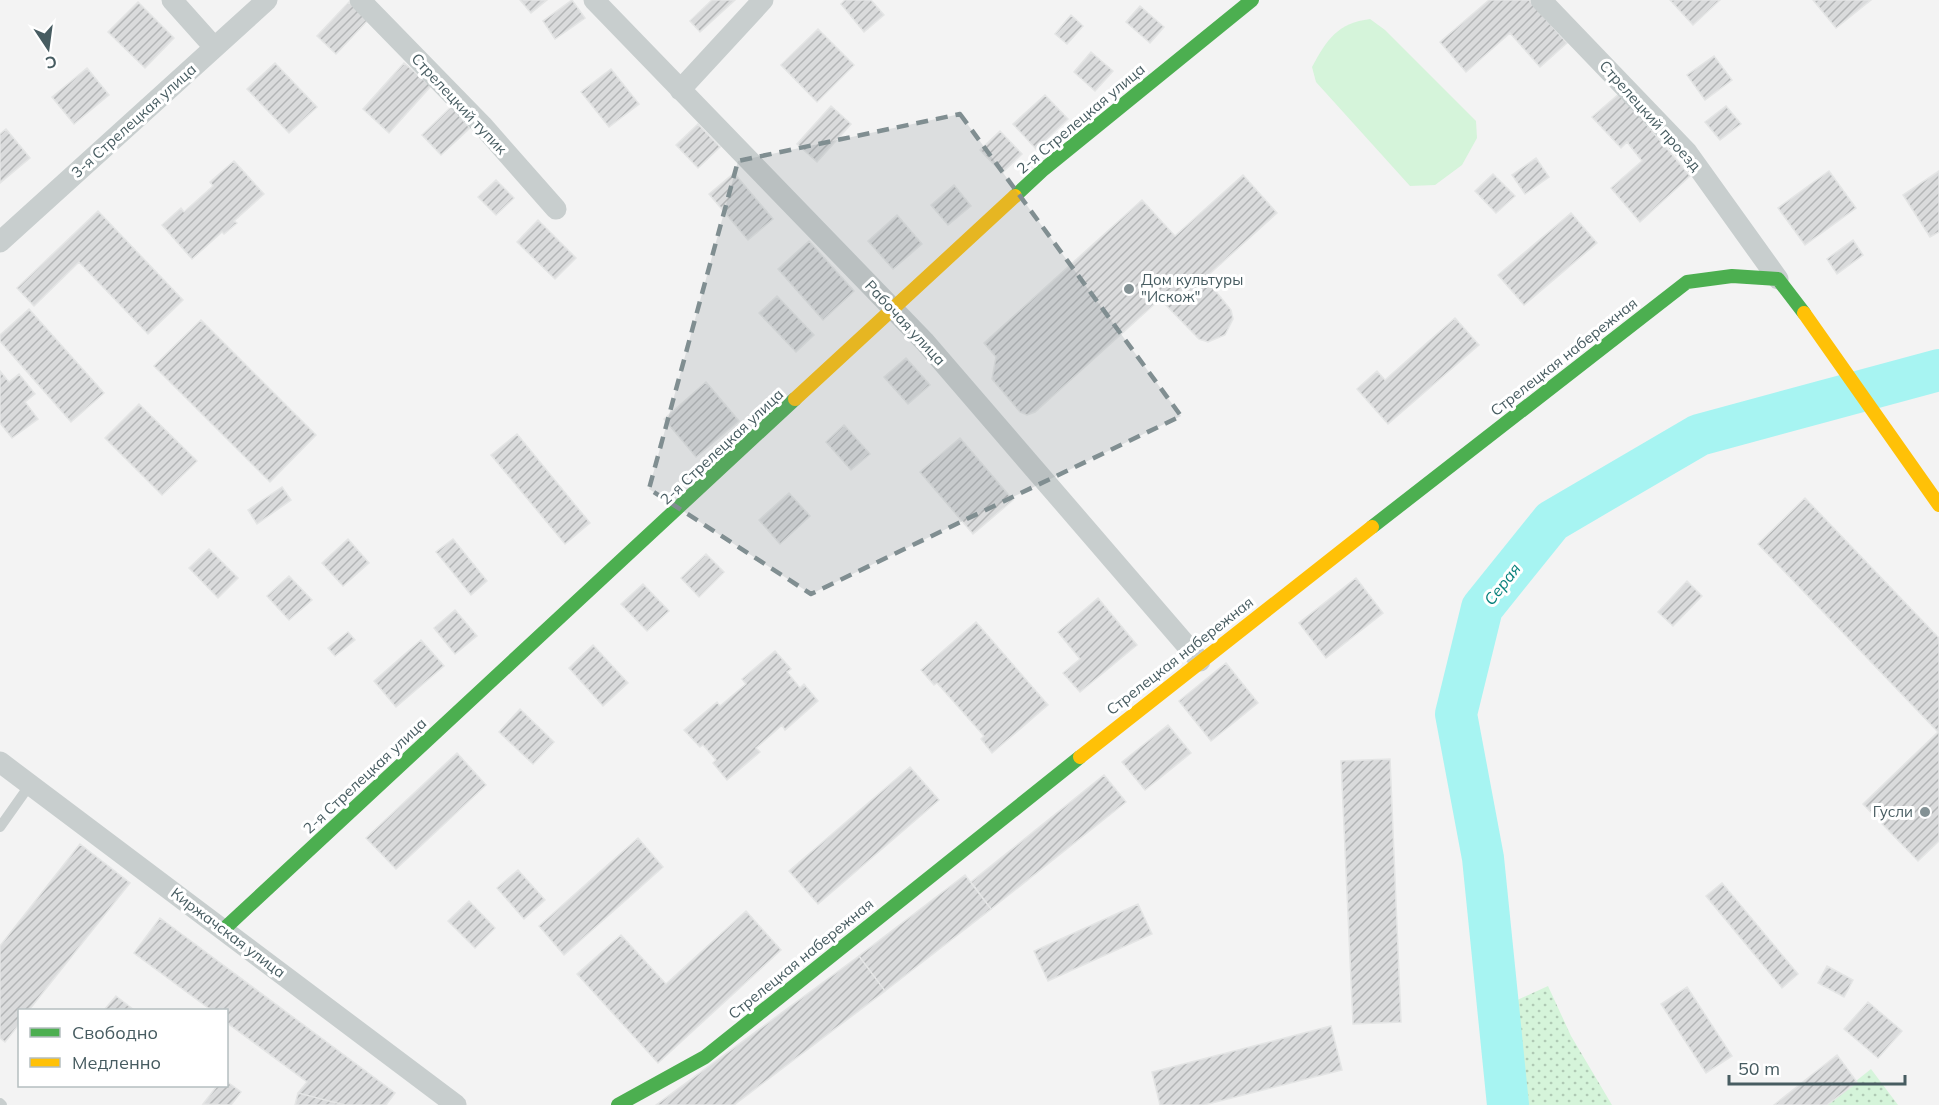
<svg xmlns="http://www.w3.org/2000/svg" width="1939" height="1105" font-family="Mulish,sans-serif">
  <style>
    .grass { fill: #d5f4da }
    .park { fill: url(#park-dots) }
    .lines { fill: none; stroke-linecap: round; stroke-linejoin: round }
    .river { stroke: #a7f4f2; stroke-width: 42 }
    .building { fill: url(#building-hatch); stroke: #e4e5e5; stroke-width: 1.5 }
    .lane { stroke: #c8cece; stroke-width: 10 }
    .street { stroke: #c8cece; stroke-width: 21 }
    .fast { stroke: #4caf50; stroke-width: 14 }
    .slow { stroke: #ffc107; stroke-width: 14 }
    .marked { fill: #808e91; fill-opacity: 0.2; stroke: #808e91; stroke-width: 4.5; stroke-dasharray: 12 8; stroke-linejoin: round }
    .poi-dot { fill: #839194; stroke: #fff; stroke-width: 2 }
    .labels { text-anchor: middle; stroke-width: 6; stroke-linejoin: round; paint-order: stroke }
    .street-label { font-size: 15px; fill: #475c61; stroke: #fff }
    .poi-label { font-size: 15px; fill: #475c61; stroke: #fff; text-anchor: start }
    .water-label { font-size: 16px; font-style: italic; fill: #06807b; stroke: #fff }
  </style>
  <defs>
    <pattern id="park-dots" width="8" height="8" patternUnits="userSpaceOnUse" patternTransform="scale(1.5)"><rect width="8" height="8" fill="#d5f4da"/><path d="M2 2h.1M6 6h.1" fill="none" stroke="#afc9b4" stroke-width="1.8" stroke-linecap="round"/></pattern>
    <pattern id="building-hatch" width="6" height="6" patternUnits="userSpaceOnUse" patternTransform="scale(1.5)"><rect width="6" height="6" fill="#dadbdc"/><path d="M-1 1l2-2M0 6l6-6M5 7l2-2" fill="none" stroke="#b3b5b6"/></pattern>
  </defs>
  <rect width="100%" height="100%" fill="#f3f3f3"/>
  <path class="grass" d="M 1370,19 L 1385,30 L 1476,121 L 1477,138 L 1462,165 L 1435,185 L 1410,186 L 1316,82 L 1312,67 C 1327,39 1338,23 1370,19 Z"/>
  <path class="park" d="M 1548,986 L 1571,1036 L 1612,1105 L 1519,1105 L 1513,1002 Z
    M 1871,1069 L 1898,1105 L 1826,1105 Z"/>
  <g class="lines">
    <path class="river" d="M 1508,1105 L 1483,858 L 1456,714 L 1482,608 L 1552,521 L 1699,435 L 1939,370"/>
  </g>
  <path class="building" d="M 520,0 L 547,0 L 531,13 Z
    M 572,0 L 585,18 L 555,39 L 543,21 Z
    M 712,0 L 735,0 L 700,32 L 690,21 Z
    M 845,0 L 871,0 L 884,15 L 864,32 L 841,4 Z
    M 1489,0 L 1529,0 L 1567,43 L 1540,67 L 1510,33 L 1466,72 L 1440,42 Z
    M 1670,0 L 1720,0 L 1693,25 Z
    M 1813,0 L 1871,0 L 1836,28 Z
    M 138,2 L 174,38 L 145,68 L 108,32 Z
    M 349,2 L 368,20 L 336,54 L 317,36 Z
    M 1140,6 L 1164,27 L 1150,43 L 1126,22 Z
    M 1071,15 L 1083,26 L 1067,44 L 1055,34 Z
    M 818,29 L 854,65 L 817,102 L 781,65 Z
    M 1091,52 L 1113,71 L 1095,91 L 1074,72 Z
    M 1714,56 L 1732,80 L 1705,100 L 1687,75 Z
    M 275,63 L 317,107 L 289,133 L 247,89 Z
    M 404,63 L 431,86 L 389,133 L 363,109 Z
    M 87,68 L 109,95 L 74,124 L 52,97 Z
    M 611,69 L 639,104 L 609,127 L 581,92 Z
    M 1620,93 L 1690,176 L 1640,222 L 1611,188 L 1642,161 L 1627,142 L 1621,148 L 1592,117 Z
    M 1045,95 L 1068,119 L 1036,149 L 1013,124 Z
    M 831,106 L 851,124 L 817,162 L 797,144 Z
    M 1726,106 L 1741,124 L 1720,140 L 1705,122 Z
    M 451,107 L 470,128 L 441,155 L 422,135 Z
    M 698,124 L 720,147 L 698,168 L 676,145 Z
    M 6,129 L 30,158 L 0,183 L 0,134 Z
    M 1000,131 L 1022,154 L 1002,173 L 980,150 Z
    M 1536,158 L 1549,177 L 1525,194 L 1512,175 Z
    M 234,161 L 264,194 L 234,221 L 237,223 L 224,234 L 222,232 L 192,259 L 162,225 L 181,208 L 184,212 L 213,186 L 210,182 Z
    M 1829,171 L 1856,208 L 1805,245 L 1778,208 Z
    M 1939,171 L 1939,232 L 1930,237 L 1903,195 Z
    M 734,173 L 773,219 L 748,240 L 709,194 Z
    M 1493,174 L 1515,196 L 1496,213 L 1475,191 Z
    M 1243,175 L 1277,213 L 1205,278 L 1231,310 L 1233,319 L 1225,335 L 1208,342 L 1199,339 L 1160,299 L 1035,412 L 1027,415 L 1020,412 L 992,379 L 996,357 L 984,343 L 1142,200 L 1175,236 Z
    M 496,180 L 514,198 L 496,215 L 478,197 Z
    M 954,185 L 971,206 L 948,225 L 931,205 Z
    M 98,211 L 183,300 L 148,334 L 79,262 L 34,306 L 17,288 Z
    M 1571,213 L 1597,243 L 1524,305 L 1498,275 Z
    M 897,215 L 922,244 L 893,269 L 868,241 Z
    M 538,220 L 576,258 L 555,279 L 517,242 Z
    M 1853,240 L 1863,255 L 1837,274 L 1827,259 Z
    M 809,241 L 854,291 L 823,320 L 778,269 Z
    M 777,296 L 814,335 L 796,352 L 759,313 Z
    M 29,309 L 104,393 L 71,422 L 0,341 L 0,335 Z
    M 1455,318 L 1479,345 L 1388,424 L 1357,389 L 1377,371 L 1385,380 Z
    M 201,320 L 316,435 L 270,482 L 154,366 Z
    M 906,358 L 930,385 L 908,404 L 884,377 Z
    M 0,371 L 9,382 L 19,374 L 35,394 L 25,402 L 38,419 L 12,438 L 0,423 Z
    M 706,382 L 739,421 L 696,457 L 664,419 Z
    M 139,404 L 197,461 L 162,495 L 105,438 Z
    M 844,425 L 870,454 L 851,470 L 826,442 Z
    M 517,434 L 590,523 L 565,544 L 491,455 Z
    M 960,438 L 1013,500 L 973,534 L 920,472 Z
    M 282,487 L 291,500 L 257,524 L 248,510 Z
    M 789,493 L 810,516 L 780,544 L 759,520 Z
    M 1805,498 L 1939,638 L 1939,841 L 1918,861 L 1863,804 L 1938,732 L 1758,544 Z
    M 348,539 L 369,563 L 343,586 L 322,563 Z
    M 453,539 L 487,581 L 471,595 L 436,552 Z
    M 209,549 L 238,578 L 218,598 L 189,568 Z
    M 706,554 L 724,572 L 699,597 L 681,578 Z
    M 289,576 L 312,600 L 289,620 L 267,596 Z
    M 1356,578 L 1383,613 L 1326,658 L 1299,623 Z
    M 1687,581 L 1702,596 L 1673,626 L 1658,612 Z
    M 643,584 L 669,611 L 647,631 L 621,604 Z
    M 1098,598 L 1137,645 L 1080,692 L 1063,673 L 1080,659 L 1058,632 Z
    M 455,610 L 477,636 L 455,654 L 434,628 Z
    M 976,622 L 1048,705 L 992,753 L 981,739 L 984,736 L 937,683 L 934,685 L 921,670 Z
    M 348,632 L 355,640 L 335,656 L 328,648 Z
    M 421,640 L 444,666 L 396,707 L 374,681 Z
    M 593,645 L 628,683 L 603,706 L 569,668 Z
    M 775,651 L 791,669 L 787,672 L 800,688 L 804,684 L 818,701 L 785,730 L 782,725 L 756,748 L 760,752 L 727,780 L 713,763 L 716,760 L 703,745 L 700,747 L 684,730 L 717,702 L 720,706 L 746,684 L 742,679 Z
    M 1226,663 L 1258,703 L 1211,741 L 1179,701 Z
    M 520,709 L 554,742 L 533,764 L 499,732 Z
    M 1168,725 L 1191,753 L 1145,790 L 1122,762 Z
    M 457,753 L 486,785 L 396,869 L 366,838 Z
    M 1390,759 L 1401,1022 L 1353,1024 L 1341,761 Z
    M 910,767 L 939,800 L 818,904 L 789,871 Z
    M 1104,775 L 1126,802 L 991,909 L 971,882 Z
    M 638,838 L 663,867 L 564,955 L 539,926 Z
    M 80,844 L 130,883 L 29,1010 L 20,1010 L 20,1023 L 5,1042 L 0,1038 L 0,946 Z
    M 518,870 L 545,900 L 524,919 L 497,888 Z
    M 965,875 L 991,909 L 885,991 L 859,956 Z
    M 1722,883 L 1798,974 L 1782,988 L 1706,896 Z
    M 469,901 L 495,928 L 475,948 L 448,921 Z
    M 1138,904 L 1152,934 L 1048,981 L 1034,951 Z
    M 746,911 L 781,950 L 658,1063 L 577,974 L 621,935 L 666,984 Z
    M 160,918 L 395,1093 L 386,1105 L 345,1105 L 298,1093 L 307,1082 L 226,1022 L 226,1010 L 211,1010 L 134,953 Z
    M 859,956 L 885,991 L 734,1105 L 656,1105 Z
    M 1827,966 L 1853,980 L 1844,997 L 1818,983 Z
    M 1687,987 L 1732,1056 L 1706,1073 L 1661,1004 Z
    M 116,996 L 134,1010 L 104,1010 Z
    M 1868,1002 L 1902,1031 L 1878,1058 L 1844,1029 Z
    M 1331,1026 L 1342,1070 L 1204,1105 L 1160,1105 L 1152,1072 Z
    M 1837,1055 L 1857,1082 L 1827,1105 L 1774,1105 Z
    M 226,1081 L 241,1092 L 231,1105 L 203,1104 L 217,1086 L 226,1086 Z
    M 298,1093 L 345,1105 L 295,1105 Z"/>
  <g class="lines">
    <path class="lane" d="M 0,827 L 29,786
      M 0,1103 L 2,1105"/>
    <path class="street" d="M 172,0 L 214,47
      M 360,0 L 482,125 L 556,209
      M 594,0 L 925,342 L 1200,661
      M 1541,0 L 1687,152 L 1778,279
      M 680,90 L 763,0
      M 0,242 L 267,0
      M 0,762 L 456,1105"/>
    <path class="fast" d="M 1015,196 L 1044,169 L 1252,0
      M 1372,527 L 1687,282 L 1732,276 L 1778,279 L 1804,313
      M 224,929 L 795,399
      M 618,1105 L 705,1057 L 1080,757"/>
    <path class="slow" d="M 1804,313 L 1939,505
      M 795,399 L 1015,196
      M 1080,757 L 1372,527"/>
  </g>
  <path class="marked" d="M 960,114 L 1181,416 L 811,594 L 649,489 L 738,161 Z"/>
  <g class="poi-dot">
    <circle cx="1129" cy="289" r="6"/>
    <circle cx="1925" cy="812" r="6"/>
  </g>
  <g class="labels">
    <g class="street-label">
      <text transform="translate(459 104) rotate(47)" y="5">Стрелецкий тупик</text>
      <text transform="translate(1650 116) rotate(48)" y="5">Стрелецкий проезд</text>
      <text transform="translate(1081 119) rotate(-40)" y="5">2-я Стрелецкая улица</text>
      <text transform="translate(134 121) rotate(-42)" y="5">3-я Стрелецкая улица</text>
      <text transform="translate(905 323) rotate(47)" y="5">Рабочая улица</text>
      <text transform="translate(1564 357) rotate(-38)" y="5">Стрелецкая набережная</text>
      <text transform="translate(722 447) rotate(-43)" y="5">2-я Стрелецкая улица</text>
      <text transform="translate(1180 656) rotate(-38)" y="5">Стрелецкая набережная</text>
      <text transform="translate(365 776) rotate(-43)" y="5">2-я Стрелецкая улица</text>
      <text transform="translate(228 933) rotate(37)" y="5">Киржачская улица</text>
      <text transform="translate(801 959) rotate(-39)" y="5">Стрелецкая набережная</text>
    </g>
    <g class="poi-label">
      <text x="1141" y="285">Дом культуры<tspan x="1141" dy="17">"Искож"</tspan></text>
      <text x="1913" y="817" text-anchor="end">Гусли</text>
    </g>
    <g class="water-label">
      <text transform="translate(1502 584) rotate(-52)" y="6">Серая</text>
    </g>
  </g>
  <rect x="18" y="1009" width="210" height="78" fill="#ffffff" stroke="#b5bec0" stroke-width="1.5"/>
  <rect x="30" y="1028" width="30" height="9" fill="#4caf50" stroke="#b5bec0" stroke-width="1.5"/>
  <text x="72" y="1039" font-size="18" fill="#475c61">Свободно</text>
  <rect x="30" y="1058" width="30" height="9" fill="#ffc107" stroke="#b5bec0" stroke-width="1.5"/>
  <text x="72" y="1069" font-size="18" fill="#475c61">Медленно</text>
  <g transform="translate(48 48) rotate(167)" stroke="#ffffff" stroke-width="4.5" paint-order="stroke">
  <path d="M0-4.5L10 22L0 15L-10 22Z" fill="#475c61"/>
  <text y="-9" font-size="16" font-weight="bold" text-anchor="middle" fill="#475c61">С</text>
  </g>
  <path d="M1729 1075v9h176v-9" fill="none" stroke="#475c61" stroke-width="3"/>
  <text x="1738" y="1075" font-size="18" fill="#475c61" stroke="#ffffff" stroke-width="4.5" paint-order="stroke">50 m</text>
</svg>
